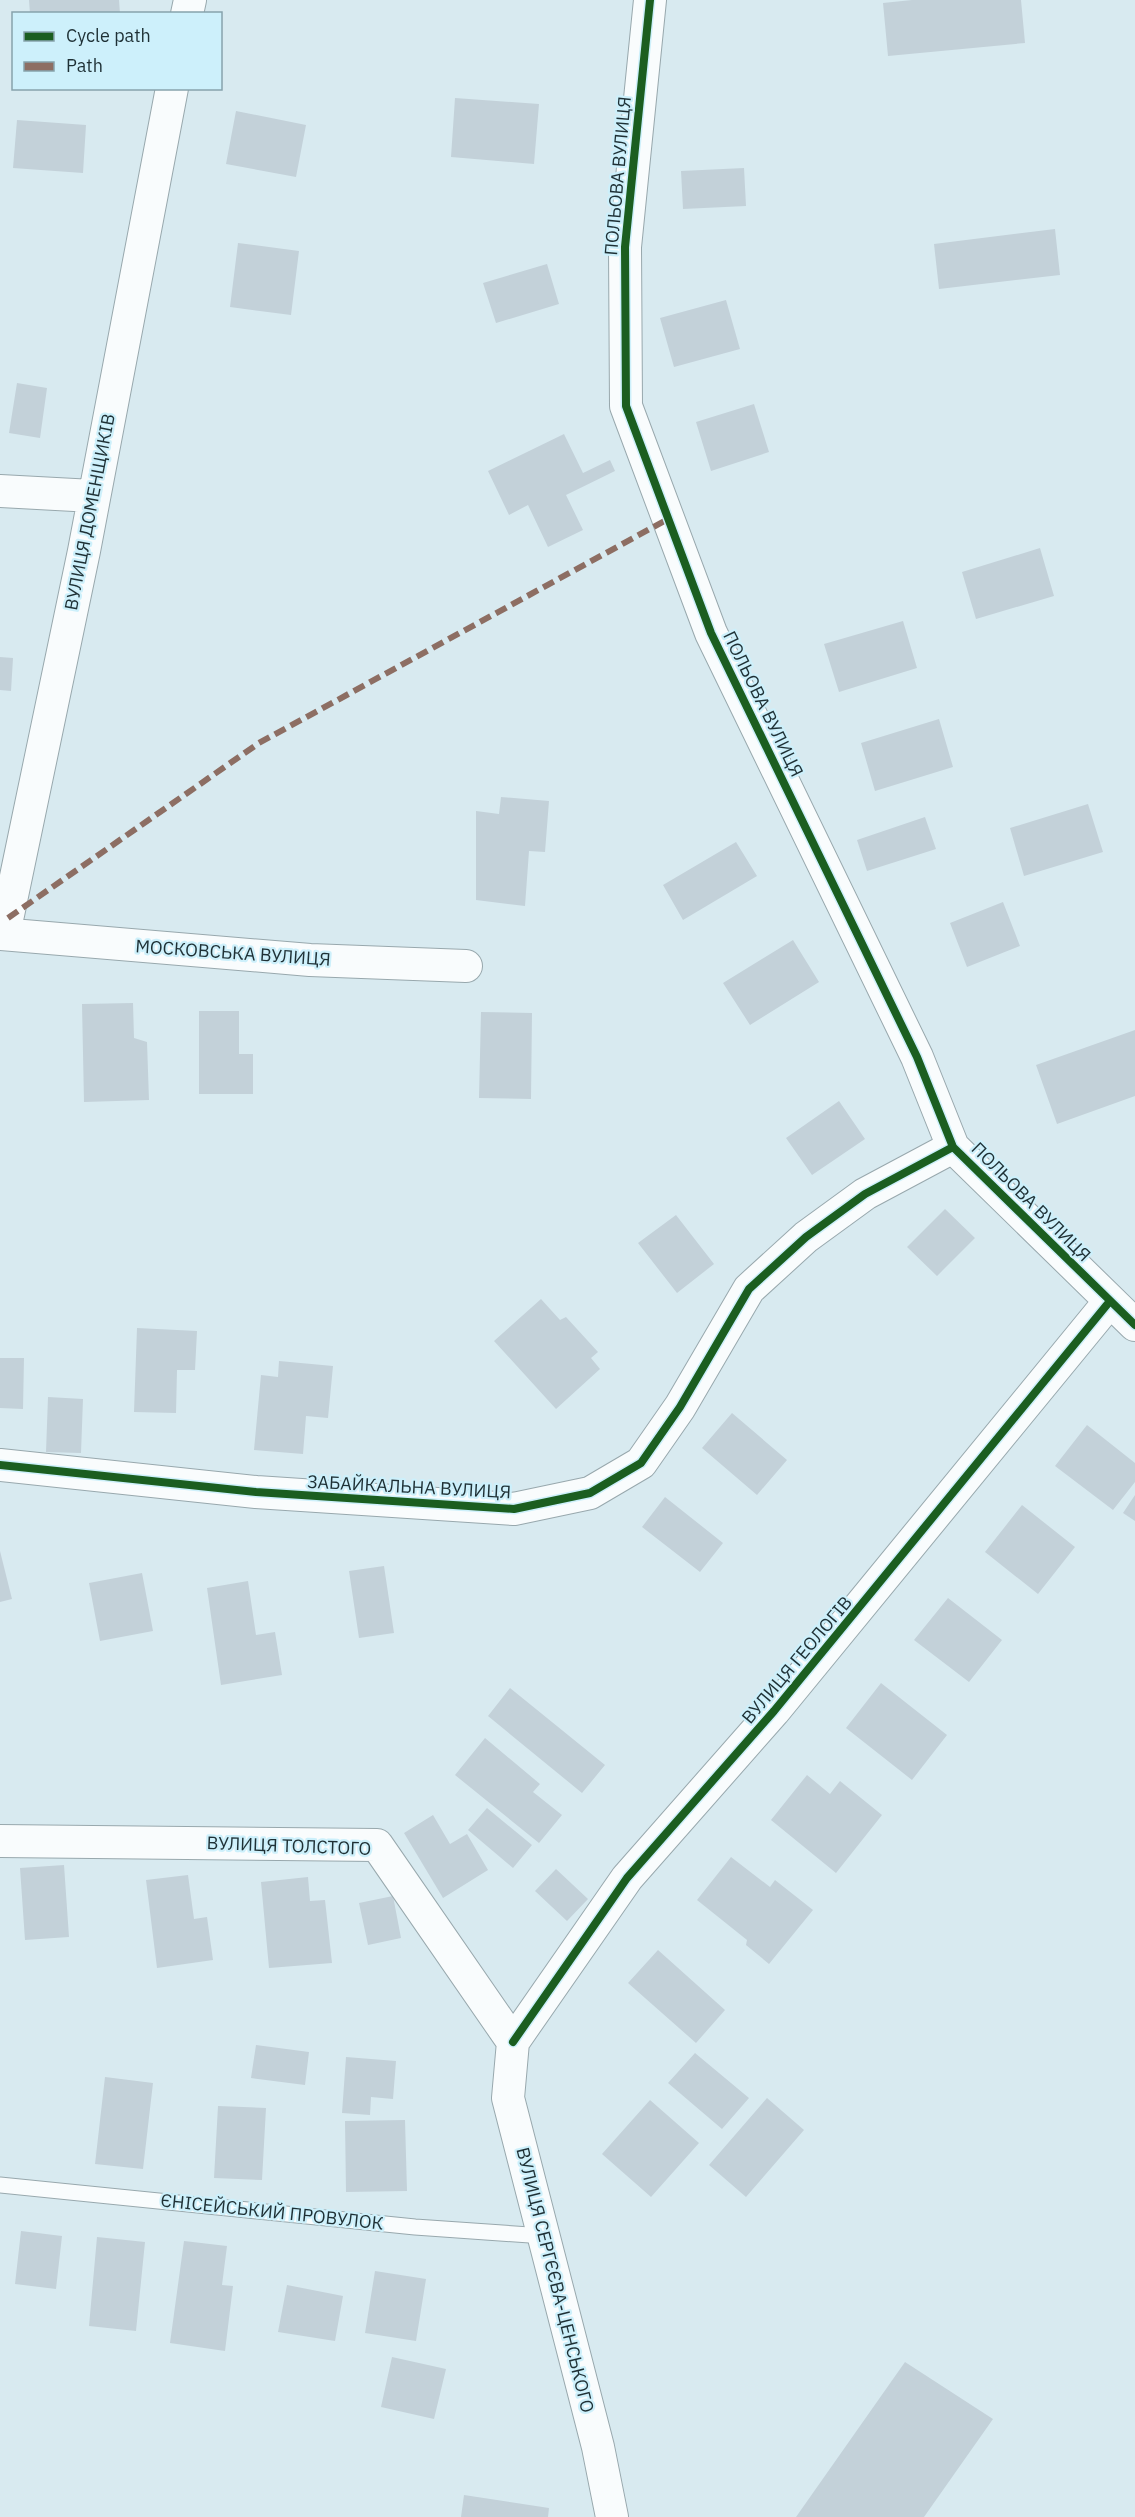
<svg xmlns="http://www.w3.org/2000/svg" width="1135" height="2517" font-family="'IBM Plex Sans',sans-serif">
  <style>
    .building { fill: #c3d1d9 }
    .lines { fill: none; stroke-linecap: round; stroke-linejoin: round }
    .lane-casing { stroke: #98a8ad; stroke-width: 17 }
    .street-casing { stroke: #98a8ad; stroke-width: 34 }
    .lane { stroke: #f9fcfd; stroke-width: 15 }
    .street { stroke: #f9fcfd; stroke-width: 32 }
    .quiet { stroke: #8d6e63; stroke-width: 6; stroke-dasharray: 12 6; stroke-linecap: butt }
    .cycleway-casing { stroke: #cdf0fb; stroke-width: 11 }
    .cycleway { stroke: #1b5e20; stroke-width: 8 }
    .labels { text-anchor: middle; stroke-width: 4.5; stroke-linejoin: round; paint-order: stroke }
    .street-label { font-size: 18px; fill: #1e3035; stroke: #cdf0fb }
  </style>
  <rect width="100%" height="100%" fill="#d8eaf0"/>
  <path class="building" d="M 29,0 L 119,0 L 120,14 L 30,14 Z
    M 912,0 L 1021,0 L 1025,43 L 888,56 L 883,3 Z
    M 455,98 L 539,104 L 534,164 L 451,157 Z
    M 236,111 L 306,125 L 296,177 L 226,164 Z
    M 17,120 L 86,125 L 83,173 L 13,168 Z
    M 744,168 L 746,206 L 683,209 L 681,171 Z
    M 1055,229 L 1060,275 L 939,289 L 934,244 Z
    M 238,243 L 299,251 L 291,315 L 230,307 Z
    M 547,264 L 559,304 L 496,323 L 483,283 Z
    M 726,300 L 740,349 L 674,367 L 660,318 Z
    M 17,383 L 47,388 L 40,438 L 9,433 Z
    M 754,404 L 769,452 L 711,471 L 696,422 Z
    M 564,434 L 583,473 L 610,460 L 615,471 L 566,495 L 583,530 L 548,547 L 528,505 L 509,515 L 488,471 Z
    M 1040,548 L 1054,596 L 976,619 L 962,572 Z
    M 903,621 L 917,668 L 839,692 L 824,644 Z
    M 0,657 L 13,658 L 11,691 L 0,690 Z
    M 939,719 L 953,767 L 875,791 L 861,743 Z
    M 501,797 L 549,801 L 545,852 L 529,851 L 525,906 L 476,900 L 476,811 L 499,814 Z
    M 1088,804 L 1103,852 L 1024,876 L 1010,828 Z
    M 925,817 L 936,849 L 867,871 L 857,840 Z
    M 736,842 L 757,876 L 683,920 L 663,885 Z
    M 1003,902 L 1020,946 L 967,967 L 950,923 Z
    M 793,940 L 819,982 L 750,1025 L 723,983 Z
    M 133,1003 L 134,1038 L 147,1042 L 149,1100 L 84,1102 L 82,1004 Z
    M 199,1011 L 239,1011 L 239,1054 L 253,1054 L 253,1094 L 199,1094 Z
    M 481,1012 L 532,1013 L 531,1099 L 479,1098 Z
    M 1135,1030 L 1135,1096 L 1057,1124 L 1036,1065 Z
    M 839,1101 L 865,1139 L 812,1175 L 786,1138 Z
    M 945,1209 L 975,1238 L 937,1276 L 907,1247 Z
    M 676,1215 L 714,1264 L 677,1293 L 638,1243 Z
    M 541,1299 L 560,1320 L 566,1317 L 598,1352 L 591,1358 L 600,1369 L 556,1409 L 494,1341 Z
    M 137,1328 L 197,1331 L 195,1370 L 177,1370 L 176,1413 L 134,1412 Z
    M 0,1358 L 24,1358 L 23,1409 L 0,1408 Z
    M 279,1361 L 333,1366 L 328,1418 L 306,1416 L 303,1454 L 254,1450 L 261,1375 L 278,1377 Z
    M 48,1397 L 83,1399 L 81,1453 L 46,1452 Z
    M 732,1413 L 787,1460 L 757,1495 L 702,1448 Z
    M 1087,1425 L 1135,1463 L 1135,1482 L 1113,1510 L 1055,1466 Z
    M 1135,1495 L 1135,1521 L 1123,1513 Z
    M 665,1497 L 723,1543 L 700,1572 L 642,1527 Z
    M 1022,1505 L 1075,1547 L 1038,1594 L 985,1552 Z
    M 0,1551 L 12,1599 L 0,1602 Z
    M 384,1566 L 394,1633 L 359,1638 L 349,1571 Z
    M 142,1573 L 153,1631 L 100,1641 L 89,1583 Z
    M 248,1581 L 256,1635 L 275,1632 L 282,1675 L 221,1685 L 207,1588 Z
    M 948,1598 L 1002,1640 L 969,1682 L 914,1640 Z
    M 881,1683 L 947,1735 L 912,1780 L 846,1728 Z
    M 510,1688 L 605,1765 L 582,1793 L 488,1716 Z
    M 485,1738 L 540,1784 L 533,1792 L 562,1815 L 539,1843 L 455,1775 Z
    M 807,1775 L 830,1794 L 840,1781 L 882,1815 L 836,1873 L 771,1820 Z
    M 487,1808 L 532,1845 L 513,1868 L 468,1830 Z
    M 433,1815 L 450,1844 L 467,1834 L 488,1870 L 443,1898 L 404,1833 Z
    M 731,1857 L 770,1887 L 775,1880 L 813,1910 L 769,1964 L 746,1945 L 747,1940 L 697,1900 Z
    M 64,1865 L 69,1937 L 25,1940 L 20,1868 Z
    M 556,1869 L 588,1899 L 567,1921 L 535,1891 Z
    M 188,1875 L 194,1919 L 207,1917 L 213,1960 L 157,1968 L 146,1880 Z
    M 308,1877 L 310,1901 L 325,1900 L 332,1963 L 269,1968 L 261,1882 Z
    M 393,1896 L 401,1938 L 368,1945 L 359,1903 Z
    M 658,1950 L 725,2010 L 696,2043 L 628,1983 Z
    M 256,2045 L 309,2052 L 305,2085 L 251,2078 Z
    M 695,2053 L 749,2098 L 722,2129 L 668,2083 Z
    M 346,2057 L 396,2061 L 393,2099 L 371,2097 L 370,2115 L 342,2113 Z
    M 105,2077 L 153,2083 L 143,2169 L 95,2164 Z
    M 767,2098 L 804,2130 L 746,2197 L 709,2165 Z
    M 650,2100 L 699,2143 L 651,2197 L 602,2154 Z
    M 218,2106 L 266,2108 L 262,2180 L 214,2178 Z
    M 405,2120 L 407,2191 L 346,2192 L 345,2121 Z
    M 21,2231 L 62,2236 L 56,2289 L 15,2284 Z
    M 97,2237 L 145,2242 L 136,2331 L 89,2326 Z
    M 184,2241 L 227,2246 L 222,2285 L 233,2286 L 225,2351 L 170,2343 Z
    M 375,2271 L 426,2279 L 416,2341 L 365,2333 Z
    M 287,2285 L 343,2296 L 335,2341 L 278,2332 Z
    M 392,2357 L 446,2369 L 434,2419 L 381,2407 Z
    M 905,2362 L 993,2419 L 924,2517 L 796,2517 Z
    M 464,2495 L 549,2508 L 548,2517 L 461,2517 Z"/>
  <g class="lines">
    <defs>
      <path id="lane" d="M 0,2185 L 415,2227 L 544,2236"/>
      <path id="street" d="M 650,0 L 625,247 L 626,406 L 711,633 L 917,1057 L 953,1147 L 1135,1325
        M 187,14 L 190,0
        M 0,491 L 93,496
        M 0,934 L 310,960 L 466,966
        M 4,934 L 84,551 L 172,88
        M 0,1465 L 256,1492 L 514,1509 L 590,1493 L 641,1463 L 680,1407 L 749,1289 L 806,1237 L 865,1194 L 953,1147
        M 0,1841 L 377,1845 L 513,2042
        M 513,2042 L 627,1878 L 774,1711 L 1110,1301
        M 513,2042 L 508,2098 L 598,2447 L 612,2517"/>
    </defs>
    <use href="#lane" class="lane-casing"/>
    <use href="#street" class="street-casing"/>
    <use href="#lane" class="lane"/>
    <use href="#street" class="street"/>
    <path class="quiet" d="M 8,918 L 259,743 L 668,519"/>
    <defs>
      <path id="cycleway" d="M 650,0 L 625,247 L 626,406 L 711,633 L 917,1057 L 953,1147 L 1135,1325
        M 0,1465 L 256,1492 L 514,1509 L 590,1493 L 641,1463 L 680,1407 L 749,1289 L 806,1237 L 865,1194 L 953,1147
        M 513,2042 L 627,1878 L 774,1711 L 1110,1301"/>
    </defs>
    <use href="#cycleway" class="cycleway-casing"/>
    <use href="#cycleway" class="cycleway"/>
  </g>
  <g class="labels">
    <g class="street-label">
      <text transform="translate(618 176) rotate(-85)" y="6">ПОЛЬОВА ВУЛИЦЯ</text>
      <text transform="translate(90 512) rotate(-79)" y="6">ВУЛИЦЯ ДОМЕНЩИКІВ</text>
      <text transform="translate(763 704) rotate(64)" y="6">ПОЛЬОВА ВУЛИЦЯ</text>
      <text transform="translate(233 953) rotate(4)" y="6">МОСКОВСЬКА ВУЛИЦЯ</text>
      <text transform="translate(1031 1202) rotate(45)" y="6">ПОЛЬОВА ВУЛИЦЯ</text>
      <text transform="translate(409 1487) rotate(3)" y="6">ЗАБАЙКАЛЬНА ВУЛИЦЯ</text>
      <text transform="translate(797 1660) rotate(-50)" y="6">ВУЛИЦЯ ГЕОЛОГІВ</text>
      <text transform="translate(289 1846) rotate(2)" y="6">ВУЛИЦЯ ТОЛСТОГО</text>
      <text transform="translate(272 2212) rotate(6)" y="6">ЄНІСЕЙСЬКИЙ ПРОВУЛОК</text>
      <text transform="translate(555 2280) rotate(76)" y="6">ВУЛИЦЯ СЕРГЄЄВА-ЦЕНСЬКОГО</text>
    </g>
  </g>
  <rect x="12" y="12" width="210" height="78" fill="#cdf0fb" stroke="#87a3ac" stroke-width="1.5"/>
  <rect x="24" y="32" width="30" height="9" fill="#1b5e20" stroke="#87a3ac" stroke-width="1.5"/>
  <text x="66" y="42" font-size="18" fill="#1e3035">Cycle path</text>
  <rect x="24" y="62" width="30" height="9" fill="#8d6e63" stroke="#87a3ac" stroke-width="1.5"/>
  <text x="66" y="72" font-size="18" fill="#1e3035">Path</text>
</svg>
